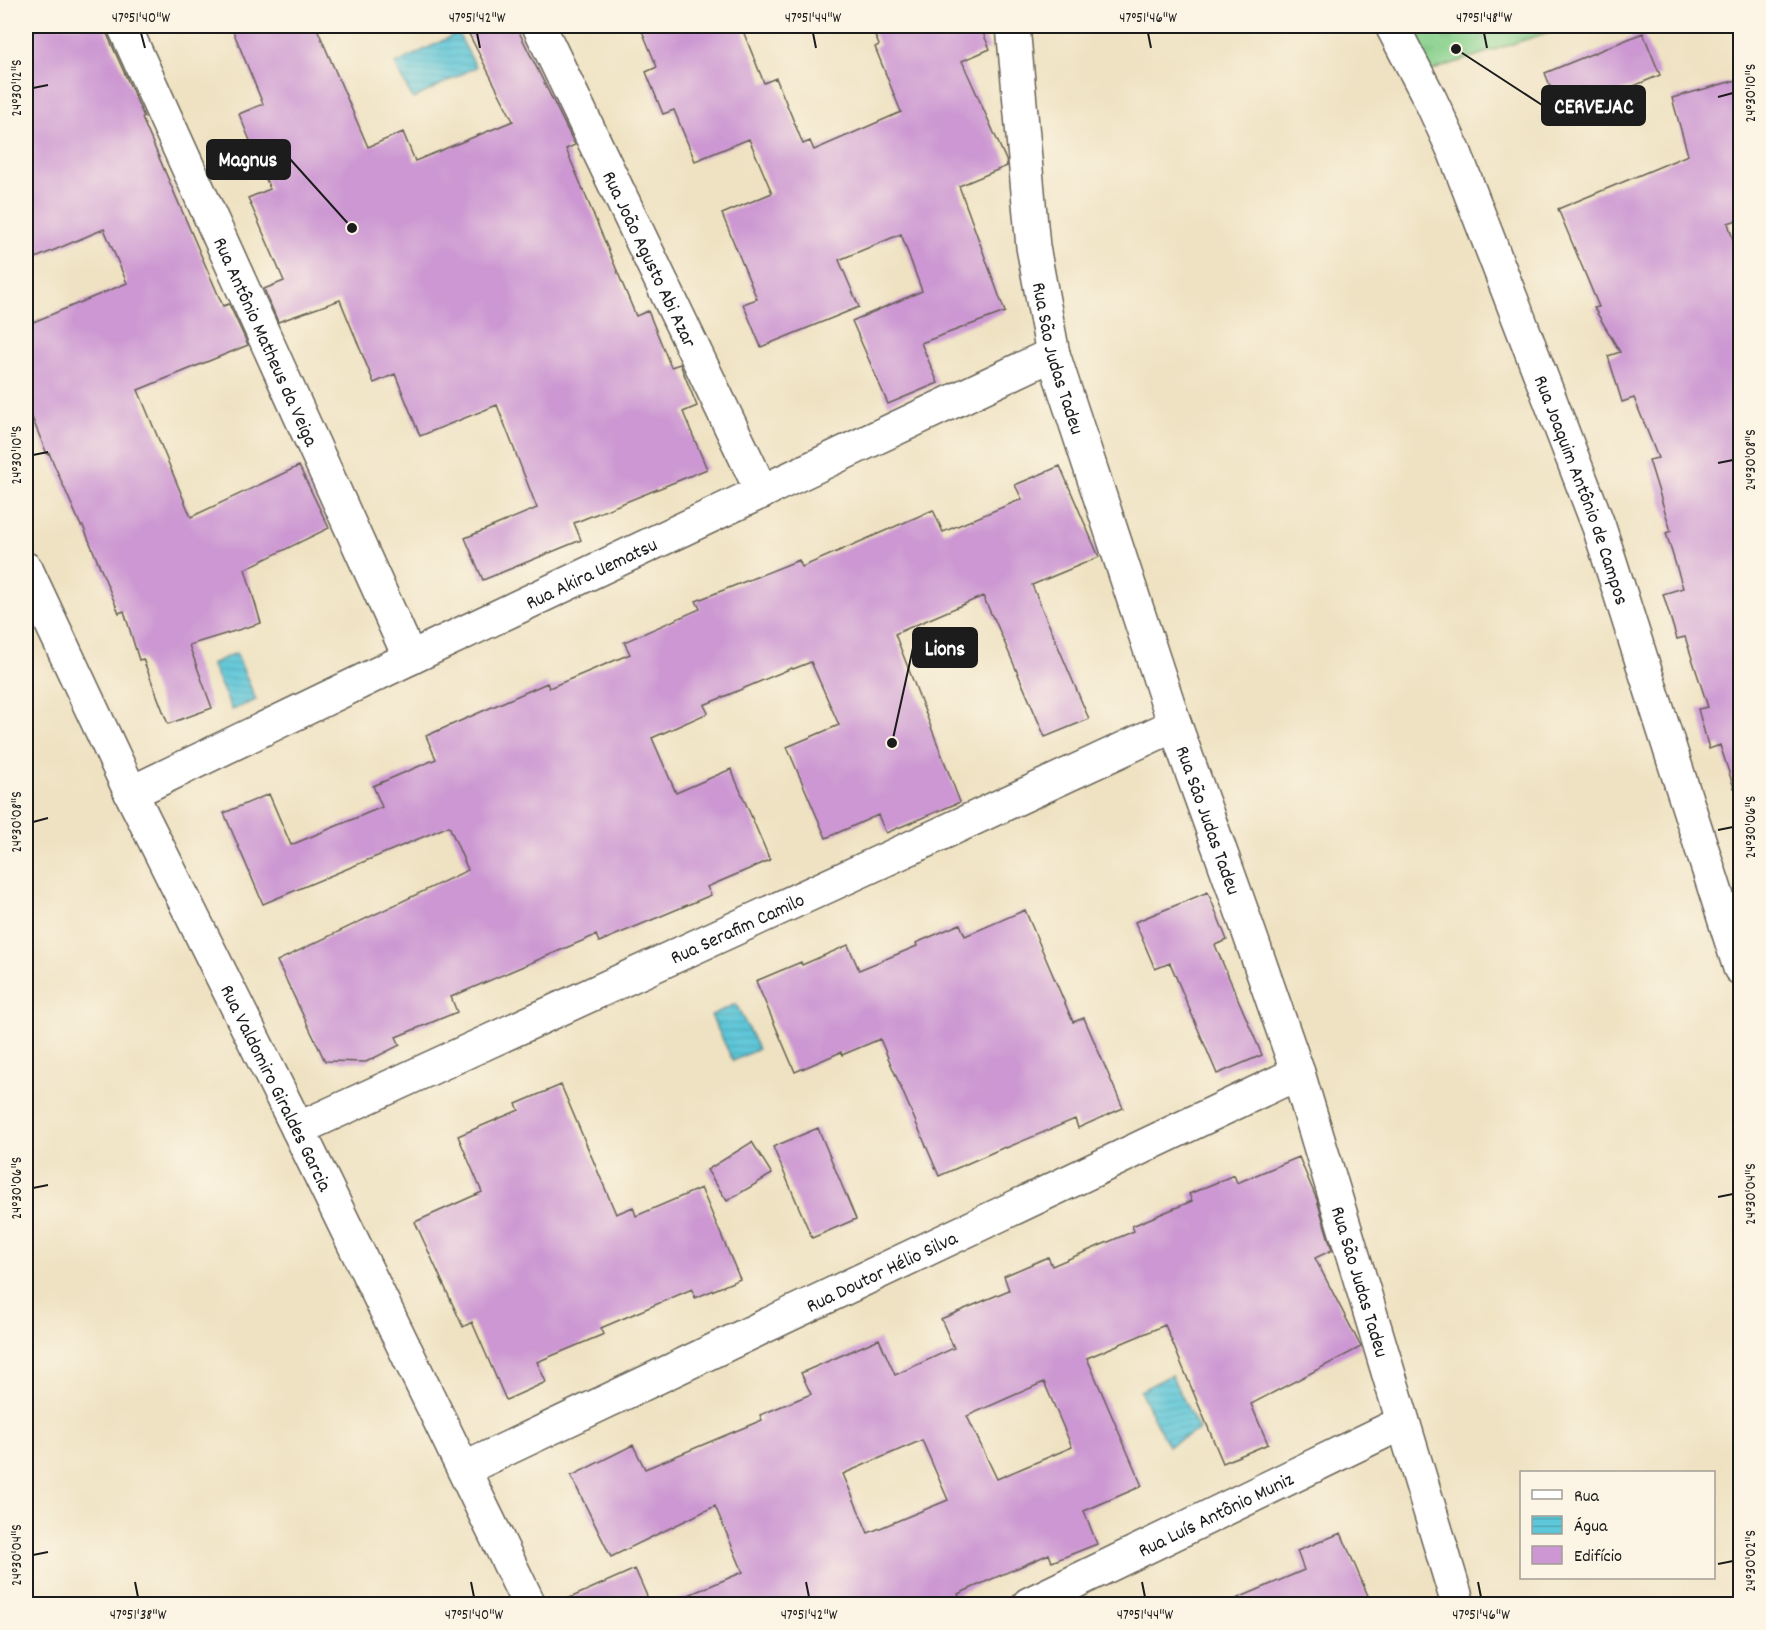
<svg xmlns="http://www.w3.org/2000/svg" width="1766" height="1630" font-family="Dekko,sans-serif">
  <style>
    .park { fill: url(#park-tufts); stroke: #527654; stroke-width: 1.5 }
    .water { fill: url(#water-rules); stroke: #3c717a; stroke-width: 1.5 }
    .building { fill: #cc97d2; fill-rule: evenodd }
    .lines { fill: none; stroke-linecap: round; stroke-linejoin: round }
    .minor-casing { stroke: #666156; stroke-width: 36 }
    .minor { stroke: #fff; stroke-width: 33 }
    .ticks { fill: none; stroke: #1c1c1c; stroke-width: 2 }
    .labels { text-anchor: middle; stroke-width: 4.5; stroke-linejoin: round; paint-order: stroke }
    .street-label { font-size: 20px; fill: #1c1c1c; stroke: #fcf5e5 }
    .leader { fill: none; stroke: #1c1c1c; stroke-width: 2 }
    .callout-dot { fill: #1c1c1c; stroke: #fcf5e5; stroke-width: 2 }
    .callout { fill: #1c1c1c; stroke: #1c1c1c; stroke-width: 2 }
    .callout-label { font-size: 21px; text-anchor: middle; font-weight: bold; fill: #fff }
    .neatline { fill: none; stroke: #1c1c1c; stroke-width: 2 }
    .ticks-label { font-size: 15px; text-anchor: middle; fill: #1c1c1c }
  </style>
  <defs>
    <pattern id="park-tufts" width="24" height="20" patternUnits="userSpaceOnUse" patternTransform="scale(1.5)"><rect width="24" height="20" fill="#88d18d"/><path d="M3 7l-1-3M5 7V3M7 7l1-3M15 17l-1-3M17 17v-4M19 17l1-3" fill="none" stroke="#75b379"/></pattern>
    <pattern id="water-rules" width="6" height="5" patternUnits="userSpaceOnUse" patternTransform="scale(1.5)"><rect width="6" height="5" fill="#5dc6d8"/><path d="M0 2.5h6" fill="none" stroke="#50aab9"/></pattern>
  </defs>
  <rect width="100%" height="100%" fill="#fcf5e5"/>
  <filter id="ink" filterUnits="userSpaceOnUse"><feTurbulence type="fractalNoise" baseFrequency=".0167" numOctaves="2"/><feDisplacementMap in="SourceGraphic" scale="12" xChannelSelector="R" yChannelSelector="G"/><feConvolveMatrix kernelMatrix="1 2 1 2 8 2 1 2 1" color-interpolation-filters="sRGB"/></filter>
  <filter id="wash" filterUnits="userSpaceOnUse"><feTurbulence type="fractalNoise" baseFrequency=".008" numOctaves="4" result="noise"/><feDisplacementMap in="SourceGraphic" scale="24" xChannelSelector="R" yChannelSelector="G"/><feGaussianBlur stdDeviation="1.35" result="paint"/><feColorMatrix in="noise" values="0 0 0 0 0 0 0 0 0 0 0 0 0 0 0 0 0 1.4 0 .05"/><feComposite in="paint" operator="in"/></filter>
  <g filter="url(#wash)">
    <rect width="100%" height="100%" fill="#efe2c2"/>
    <path class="park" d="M 1404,26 L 1567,26 L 1427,72 Z"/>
    <path class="water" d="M 458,33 L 476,67 L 413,99 L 395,64 Z
      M 236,653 L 256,700 L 232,710 L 211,664 Z
      M 736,1004 L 758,1049 L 733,1061 L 711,1015 Z
      M 1171,1375 L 1199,1430 L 1168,1446 L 1140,1391 Z"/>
    <g id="blocks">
      <path class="building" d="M 26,26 L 105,26 L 107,34 L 144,117 L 142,118 L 223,306 L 229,304 L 248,345 L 138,390 L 191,517 L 299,466 L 329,528 L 245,569 L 261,623 L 189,645 L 212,708 L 168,724 L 143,659 L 139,660 L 124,611 L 119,613 L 83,526 L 81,526 L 49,453 L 47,454 L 26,403 L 26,325 L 127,283 L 104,229 L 26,262 Z
        M 231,26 L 316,26 L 368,147 L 403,132 L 415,161 L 513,121 L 465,26 L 516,26 L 575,145 L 566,149 L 636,316 L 648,311 L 671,367 L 680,364 L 697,406 L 683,412 L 707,469 L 574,523 L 581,540 L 483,580 L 465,538 L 537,508 L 497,405 L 420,436 L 395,374 L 374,383 L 340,300 L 278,322 L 264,289 L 284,281 L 248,198 L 270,189 L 239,114 L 263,104 Z
        M 640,26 L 741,26 L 764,83 L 776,78 L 803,144 L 810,141 L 814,150 L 901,112 L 875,47 L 879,45 L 871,26 L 980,26 L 990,49 L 962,61 L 1006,160 L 1007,166 L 959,186 L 1005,312 L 921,343 L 938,383 L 888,404 L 852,321 L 922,291 L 901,234 L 839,260 L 859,307 L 761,347 L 743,304 L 757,299 L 722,214 L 772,193 L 749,139 L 695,161 L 674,110 L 663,114 L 646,72 L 657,67 Z
        M 1643,33 L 1660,75 L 1562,116 L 1545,73 Z
        M 1740,79 L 1740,219 L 1728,223 L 1740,263 L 1740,787 L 1734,788 L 1720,745 L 1709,749 L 1698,709 L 1708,707 L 1685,637 L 1677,639 L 1663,594 L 1683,588 L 1666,533 L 1671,531 L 1649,460 L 1658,458 L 1634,398 L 1622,402 L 1608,356 L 1620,352 L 1594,308 L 1599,307 L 1558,209 L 1688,155 L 1672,98 Z
        M 1060,466 L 1099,557 L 1032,585 L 1089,719 L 1045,737 L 994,618 L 993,618 L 983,596 L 904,630 L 895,634 L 960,802 L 886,833 L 878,815 L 826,838 L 787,747 L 839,725 L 811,662 L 793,669 L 792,668 L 704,705 L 708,713 L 652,738 L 676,793 L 731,769 L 770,860 L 707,887 L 711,895 L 666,914 L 599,942 L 596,935 L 451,997 L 457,1012 L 396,1037 L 400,1045 L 366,1062 L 325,1061 L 277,961 L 468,870 L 449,826 L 263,904 L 224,813 L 269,794 L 291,845 L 382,807 L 373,786 L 436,759 L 426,736 L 547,683 L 549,688 L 630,654 L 624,642 L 700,609 L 696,601 L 799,560 L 802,567 L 933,510 L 943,532 L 1022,499 L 1015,485 Z
        M 1208,892 L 1227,940 L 1215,945 L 1262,1055 L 1217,1074 L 1170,963 L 1155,969 L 1135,922 Z
        M 1025,910 L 1073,1022 L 1084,1018 L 1123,1108 L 1078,1128 L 1075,1119 L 1006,1148 L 1005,1147 L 939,1176 L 880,1039 L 842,1055 L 841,1052 L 795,1072 L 756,981 L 801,962 L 802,965 L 848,945 L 859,970 L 917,946 L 916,943 L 960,924 L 965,936 Z
        M 561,1085 L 616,1214 L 633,1207 L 636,1216 L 701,1188 L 740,1279 L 695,1298 L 692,1289 L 601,1328 L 604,1334 L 537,1362 L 546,1382 L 506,1400 L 472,1322 L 463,1327 L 415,1222 L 482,1192 L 458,1136 L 519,1110 L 516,1104 Z
        M 818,1128 L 856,1219 L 812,1238 L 773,1147 Z
        M 752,1142 L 772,1174 L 727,1201 L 707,1170 Z
        M 1299,1157 L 1317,1200 L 1332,1250 L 1315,1258 L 1361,1347 L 1251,1404 L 1268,1444 L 1223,1463 L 1165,1325 L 1087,1358 L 1142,1486 L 1084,1511 L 1097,1544 L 1052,1562 L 1049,1554 L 958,1594 L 963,1605 L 665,1605 L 743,1572 L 715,1506 L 611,1557 L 571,1476 L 633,1445 L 645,1469 L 762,1420 L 760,1415 L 811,1394 L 801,1373 L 879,1339 L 895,1375 L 954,1348 L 941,1319 L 1009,1290 L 1004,1276 L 1048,1257 L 1052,1266 L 1134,1231 L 1132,1226 L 1192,1201 L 1189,1194 L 1234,1175 L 1237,1183 ZM 1044,1382 L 1072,1447 L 997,1479 L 967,1416 ZM 922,1440 L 948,1500 L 868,1533 L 843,1474 Z
        M 1341,1533 L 1372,1605 L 1222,1605 L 1304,1570 L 1297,1551 Z
        M 635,1569 L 651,1605 L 554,1605 Z"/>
    </g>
  </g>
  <g filter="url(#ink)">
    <use href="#blocks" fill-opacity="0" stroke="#666156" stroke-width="1.5"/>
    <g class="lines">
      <defs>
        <g id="minor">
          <path id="s1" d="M 124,26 L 410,658"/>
          <path id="s2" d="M 539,26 L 762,492"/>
          <path id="s3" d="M 1013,26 L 1033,247 L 1053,354 L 1175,725 L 1237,898 L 1298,1073 L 1458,1604"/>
          <path id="s4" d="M 1392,26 L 1430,99 L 1455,153 L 1599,527 L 1740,968"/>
          <path id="s5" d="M 26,569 L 131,793 L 298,1129 L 529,1604"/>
          <path id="s6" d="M 131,793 L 410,658 L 1053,354"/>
          <path id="s7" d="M 298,1129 L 893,856 L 1175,725"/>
          <path id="s8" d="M 464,1469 L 1298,1073"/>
          <path id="s9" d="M 1029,1604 L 1402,1423"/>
        </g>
      </defs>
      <use href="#minor" class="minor-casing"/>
      <use href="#minor" class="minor"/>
    </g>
  </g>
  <path class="ticks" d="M 141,33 L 145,48M 477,33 L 480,48M 813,33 L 816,48M 1148,33 L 1151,48M 1484,33 L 1487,48M 33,88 L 48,85M 1718,97 L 1733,93M 33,455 L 48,452M 1718,463 L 1733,460M 33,822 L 48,818M 1718,830 L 1733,827M 33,1188 L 48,1185M 1718,1197 L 1733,1194M 33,1555 L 48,1552M 1718,1564 L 1733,1561M 135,1582 L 138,1597M 471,1582 L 474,1597M 806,1582 L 809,1597M 1142,1582 L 1145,1597M 1478,1582 L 1481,1597"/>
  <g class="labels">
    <g class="street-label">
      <text dy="7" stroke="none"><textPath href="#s2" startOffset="258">Rua João Agusto Abi Azar</textPath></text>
      <text dy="7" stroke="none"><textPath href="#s1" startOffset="346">Rua Antônio Matheus da Veiga</textPath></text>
      <text dy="7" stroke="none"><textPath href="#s3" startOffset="336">Rua São Judas Tadeu</textPath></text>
      <text dy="7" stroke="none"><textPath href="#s4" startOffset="502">Rua Joaquim Antônio de Campos</textPath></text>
      <text dy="7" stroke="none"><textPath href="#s6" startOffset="510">Rua Akira Uematsu</textPath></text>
      <text dy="7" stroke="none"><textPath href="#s3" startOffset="822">Rua São Judas Tadeu</textPath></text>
      <text dy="7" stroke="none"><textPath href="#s7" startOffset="483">Rua Serafim Camilo</textPath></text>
      <text dy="7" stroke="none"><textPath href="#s5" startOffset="576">Rua Valdomiro Giraldes Garcia</textPath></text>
      <text dy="7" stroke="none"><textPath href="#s8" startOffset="462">Rua Doutor Hélio Silva</textPath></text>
      <text dy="7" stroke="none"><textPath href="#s3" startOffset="1308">Rua São Judas Tadeu</textPath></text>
      <text dy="7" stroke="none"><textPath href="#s9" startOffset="207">Rua Luís Antônio Muniz</textPath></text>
    </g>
  </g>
  <path class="leader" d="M1456 49L1542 105M352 228L290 159M892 743L913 648"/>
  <g class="callout-dot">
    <circle cx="1456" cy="49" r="6"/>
    <circle cx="352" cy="228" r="6"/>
    <circle cx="892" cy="743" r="6"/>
  </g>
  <g class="callout">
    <rect x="1542" y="86" width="103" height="39" rx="6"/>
    <rect x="207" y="140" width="83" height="39" rx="6"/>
    <rect x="913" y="628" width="64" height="39" rx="6"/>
  </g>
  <g class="callout-label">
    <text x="1594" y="113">CERVEJAC</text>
    <text x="248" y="166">Magnus</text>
    <text x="945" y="655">Lions</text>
  </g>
  <rect width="1766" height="1630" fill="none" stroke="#fcf5e5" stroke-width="66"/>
  <rect x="1520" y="1471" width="195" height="108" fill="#fcf5e5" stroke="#a29e95" stroke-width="1.5"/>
  <rect x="1532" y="1490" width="30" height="9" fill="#ffffff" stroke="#a29e95" stroke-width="1.5"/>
  <text x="1574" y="1501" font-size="18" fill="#1c1c1c">Rua</text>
  <rect x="1532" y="1516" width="30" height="18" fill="url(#water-rules)" stroke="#a29e95" stroke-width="1.5"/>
  <text x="1574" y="1531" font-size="18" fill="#1c1c1c">Água</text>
  <rect x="1532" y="1546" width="30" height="18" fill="#cc97d2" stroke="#a29e95" stroke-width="1.5"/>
  <text x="1574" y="1561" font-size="18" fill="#1c1c1c">Edifício</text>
  <rect x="33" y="33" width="1700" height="1564" class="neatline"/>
  <g class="ticks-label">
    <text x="141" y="22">47°51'40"W</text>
    <text x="477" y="22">47°51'42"W</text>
    <text x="813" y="22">47°51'44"W</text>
    <text x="1148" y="22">47°51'46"W</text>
    <text x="1484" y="22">47°51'48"W</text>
    <text transform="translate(16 88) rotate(-90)" y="5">24°30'12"S</text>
    <text transform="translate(1750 93) rotate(-90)" y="5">24°30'10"S</text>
    <text transform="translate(16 455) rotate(-90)" y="5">24°30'10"S</text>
    <text transform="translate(1750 460) rotate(-90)" y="5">24°30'08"S</text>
    <text transform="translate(16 822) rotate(-90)" y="5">24°30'08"S</text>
    <text transform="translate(1750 827) rotate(-90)" y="5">24°30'06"S</text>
    <text transform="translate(16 1188) rotate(-90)" y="5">24°30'06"S</text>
    <text transform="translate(1750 1194) rotate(-90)" y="5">24°30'04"S</text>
    <text transform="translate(16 1555) rotate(-90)" y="5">24°30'04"S</text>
    <text transform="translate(1750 1561) rotate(-90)" y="5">24°30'02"S</text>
    <text x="138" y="1619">47°51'38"W</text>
    <text x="474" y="1619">47°51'40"W</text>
    <text x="809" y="1619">47°51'42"W</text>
    <text x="1145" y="1619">47°51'44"W</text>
    <text x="1481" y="1619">47°51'46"W</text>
  </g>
</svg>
